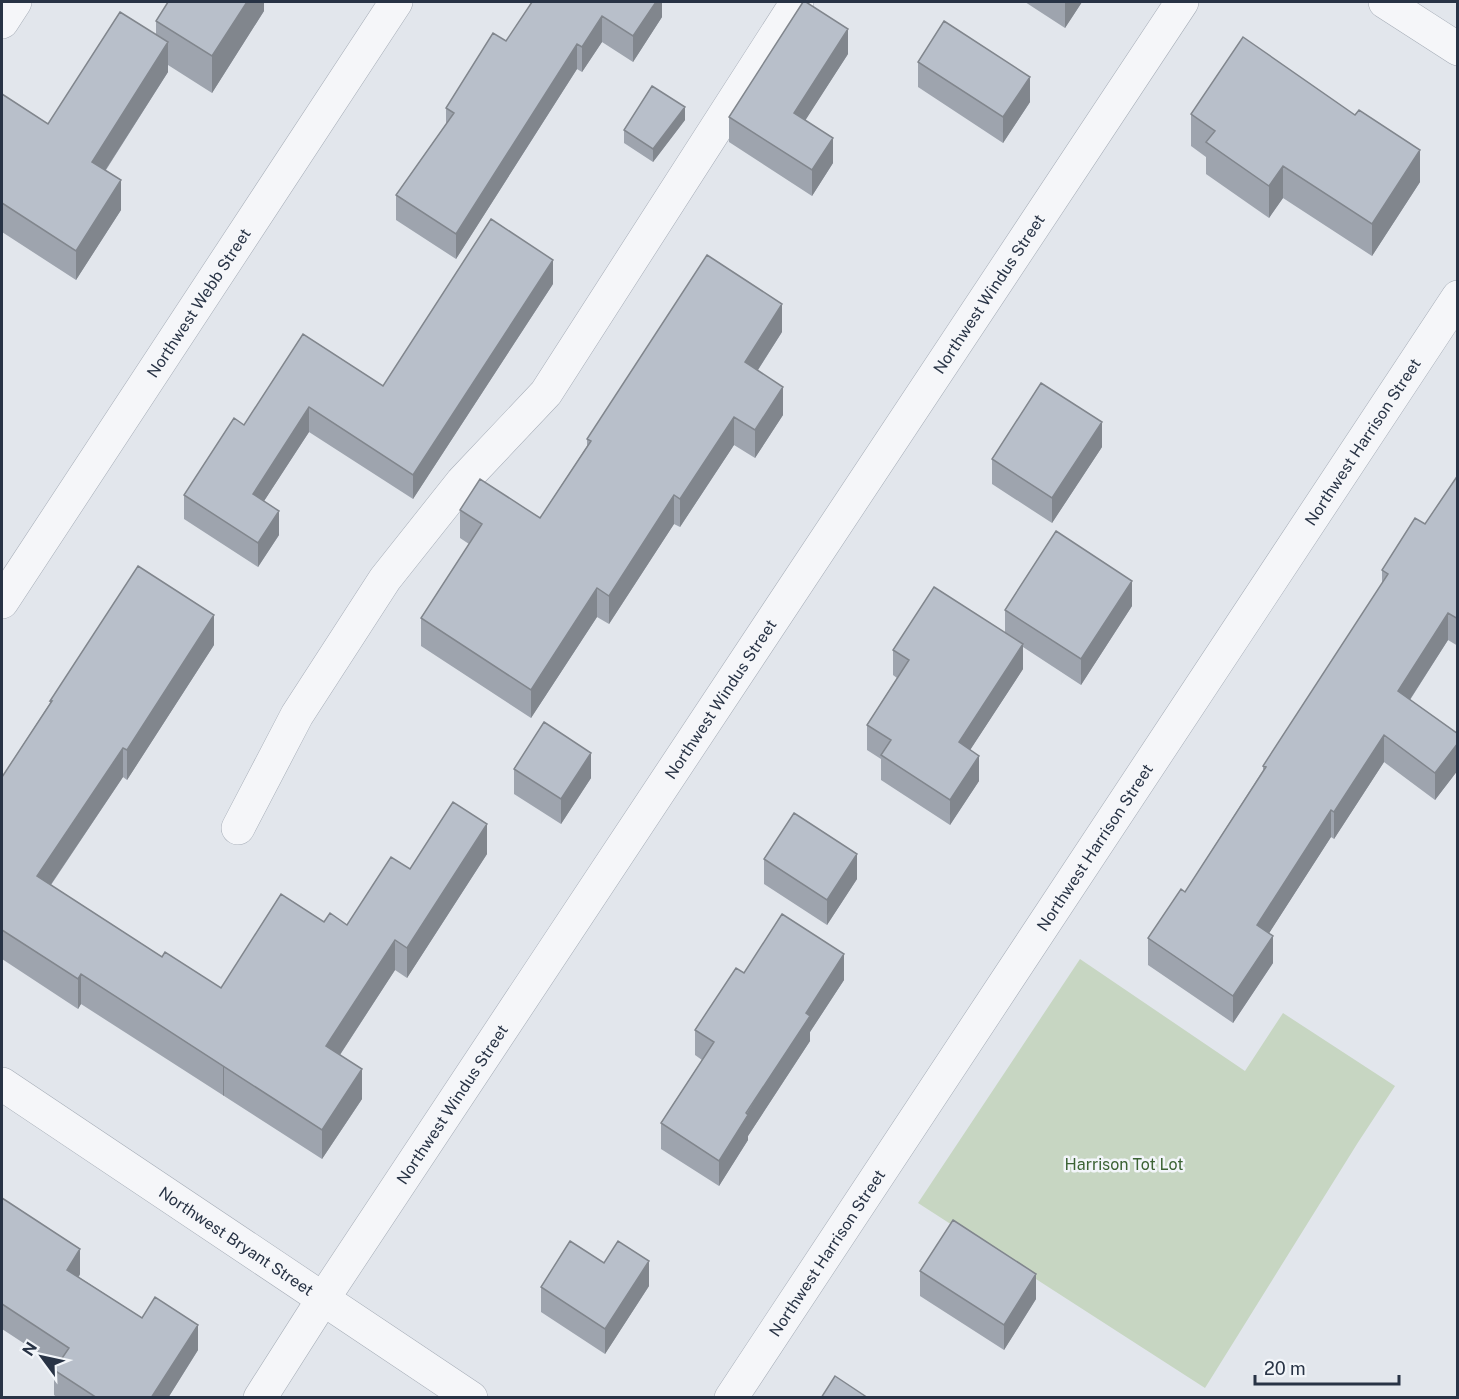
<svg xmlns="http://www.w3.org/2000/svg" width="1459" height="1399" font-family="'Public Sans',sans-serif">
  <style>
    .green { fill: #c7d6c2 }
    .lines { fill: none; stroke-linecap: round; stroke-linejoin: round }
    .minor-casing { stroke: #a6adb7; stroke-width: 34 }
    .minor { stroke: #f5f6f9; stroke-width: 33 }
    .wall { fill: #9ea4ae }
    .shaded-wall { fill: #81868d }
    .building { fill: #b8bfca; stroke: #81868d; stroke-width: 1.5 }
    .labels { text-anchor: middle; stroke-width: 5; stroke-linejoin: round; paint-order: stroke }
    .street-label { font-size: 16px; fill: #283345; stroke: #f2f5f9 }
    .park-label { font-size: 16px; fill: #3c6334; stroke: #f2f5f9 }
  </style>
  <rect width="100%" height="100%" fill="#e2e6ec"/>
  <path class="green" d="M 1080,959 L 1245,1071 L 1283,1013 L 1395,1086 L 1357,1144 L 1205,1388 L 918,1203 Z"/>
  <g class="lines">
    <defs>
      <g id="minor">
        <path d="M 1385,2 L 1458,49"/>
        <path d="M 2,22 L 15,2"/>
        <path id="s1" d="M 2,602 L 396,2"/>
        <path d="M 238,828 L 297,715 L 385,579 L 462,482 L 546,393 L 797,2"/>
        <path id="s2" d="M 2,1084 L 471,1398"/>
        <path id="s3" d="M 260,1398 L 323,1299 L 1182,2"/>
        <path id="s4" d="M 731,1398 L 1458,297"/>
      </g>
    </defs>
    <use href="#minor" class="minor-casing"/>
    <use href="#minor" class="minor"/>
  </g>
  <path class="wall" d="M 264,2 L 264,11 L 212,93 L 168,65 L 168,72 L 106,170 L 121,210 L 76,280 L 2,232 L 2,94 L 48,124 L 156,35 L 156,21 Z
    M 662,2 L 662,17 L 633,62 L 602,42 L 582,72 L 577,69 L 456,259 L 396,220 L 396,195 L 446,124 L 446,108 L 506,41 Z
    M 1025,2 L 1082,2 L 1065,28 Z
    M 848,54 L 805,120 L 833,163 L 812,196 L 729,142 L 729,117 Z
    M 918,62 L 1030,102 L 1003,143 L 918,87 Z
    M 1191,114 L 1420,182 L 1372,256 L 1283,198 L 1269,218 L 1206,174 L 1206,157 L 1191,146 Z
    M 685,120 L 653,162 L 624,143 L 624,130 Z
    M 553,284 L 413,499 L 309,432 L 264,501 L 279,535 L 258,567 L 184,519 L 184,495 L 244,425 L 383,386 Z
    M 782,332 L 758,370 L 783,415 L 755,458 L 734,445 L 680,527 L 674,524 L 609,624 L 597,617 L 531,718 L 421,646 L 421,618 L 469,544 L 460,538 L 460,510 L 540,518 L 587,446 L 587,439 Z
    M 1102,447 L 1052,523 L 992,484 L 992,459 Z
    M 1458,475 L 1458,646 L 1448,640 L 1410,700 L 1458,734 L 1458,770 L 1435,800 L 1384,762 L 1334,839 L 1331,837 L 1269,933 L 1273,963 L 1233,1023 L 1148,965 L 1148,938 L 1185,892 L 1263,770 L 1263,766 L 1382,584 L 1382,570 L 1425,524 Z
    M 1132,606 L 1081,685 L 1023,647 L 1023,669 L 970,750 L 979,781 L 950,825 L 881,780 L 881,759 L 867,750 L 867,725 L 897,678 L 893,675 L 893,650 L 1005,633 L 1005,610 Z
    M 214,645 L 127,780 L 123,777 L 51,885 L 162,957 L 221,988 L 324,922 L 347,925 L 410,869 L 487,854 L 407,978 L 395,970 L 340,1055 L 362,1099 L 322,1159 L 81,1004 L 78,1009 L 2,959 L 2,777 L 50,703 L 50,701 Z
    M 514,769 L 591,778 L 561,824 L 514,794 Z
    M 764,859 L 857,879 L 827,925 L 764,884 Z
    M 744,973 L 844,980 L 810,1032 L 810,1041 L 748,1136 L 748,1140 L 719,1186 L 661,1149 L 661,1123 L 702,1060 L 695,1055 L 695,1030 Z
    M 2,1198 L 80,1274 L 79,1277 L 142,1318 L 198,1350 L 168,1398 L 58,1398 L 54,1395 L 54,1370 L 57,1365 L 2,1329 Z
    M 604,1263 L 649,1286 L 605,1354 L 541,1312 L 541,1287 Z
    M 920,1271 L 1036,1299 L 1004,1350 L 920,1296 Z"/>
  <path class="shaded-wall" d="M 247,2 L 264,2 L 264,11 L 212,93 L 212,56 Z
    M 656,2 L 662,2 L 662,17 L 633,62 L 633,36 Z
    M 1065,2 L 1082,2 L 1065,28 Z
    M 602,16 L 602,42 L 582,72 L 582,47 Z
    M 848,29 L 848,54 L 794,138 L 794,113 Z
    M 168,42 L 168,72 L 92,191 L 92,162 Z
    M 577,44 L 577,69 L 456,259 L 456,234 Z
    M 1030,77 L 1030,102 L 1003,143 L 1003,117 Z
    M 685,107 L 685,120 L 653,162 L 653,149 Z
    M 833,138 L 833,163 L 812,196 L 812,170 Z
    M 1420,150 L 1420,182 L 1372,256 L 1372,224 Z
    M 1283,166 L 1283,198 L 1269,218 L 1269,186 Z
    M 121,180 L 121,210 L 76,280 L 76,251 Z
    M 553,260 L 553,284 L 413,499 L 413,475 Z
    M 782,304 L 782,332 L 745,390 L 745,362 Z
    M 783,387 L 783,415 L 755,458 L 755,430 Z
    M 309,407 L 309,432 L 253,518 L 253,494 Z
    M 734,417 L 734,445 L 680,527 L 680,499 Z
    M 1102,422 L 1102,447 L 1052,523 L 1052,498 Z
    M 674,495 L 674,524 L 609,624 L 609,596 Z
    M 279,511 L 279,535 L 258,567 L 258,543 Z
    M 1132,581 L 1132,606 L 1081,685 L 1081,659 Z
    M 597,588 L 597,617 L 531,718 L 531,690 Z
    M 1448,613 L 1448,640 L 1398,718 L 1398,691 Z
    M 214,615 L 214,645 L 127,780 L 127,750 Z
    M 1023,644 L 1023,669 L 959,767 L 959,742 Z
    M 1384,735 L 1384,762 L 1334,839 L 1334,812 Z
    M 1458,743 L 1458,770 L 1435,800 L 1435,773 Z
    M 123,748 L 123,777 L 37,905 L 37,876 Z
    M 591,753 L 591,778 L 561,824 L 561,799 Z
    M 979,756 L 979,781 L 950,825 L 950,800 Z
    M 1331,810 L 1331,837 L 1257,952 L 1257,925 Z
    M 487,824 L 487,854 L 407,978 L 407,948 Z
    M 857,854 L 857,879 L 827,925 L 827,900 Z
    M 1273,936 L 1273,963 L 1233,1023 L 1233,996 Z
    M 395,940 L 395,970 L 326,1076 L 326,1046 Z
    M 844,954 L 844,980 L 810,1032 L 810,1041 L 748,1136 L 748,1140 L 719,1186 L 719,1161 L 806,1013 Z
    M 81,974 L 81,1004 L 78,1009 L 78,979 Z
    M 224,1066 L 224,1095 L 223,1096 L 223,1067 Z
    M 362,1069 L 362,1099 L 322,1159 L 322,1130 Z
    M 80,1249 L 80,1274 L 67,1295 L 67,1270 Z
    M 649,1261 L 649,1286 L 605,1354 L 605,1329 Z
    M 1036,1274 L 1036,1299 L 1004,1350 L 1004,1325 Z
    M 198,1325 L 198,1350 L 168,1398 L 151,1398 Z"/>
  <path class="building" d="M 168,2 L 247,2 L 212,56 L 156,21 Z
    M 532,2 L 656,2 L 633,36 L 602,16 L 582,47 L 577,44 L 456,234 L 396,195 L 454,113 L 446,108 L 493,33 L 506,41 Z
    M 803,2 L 806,2 L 848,29 L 794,113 L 833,138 L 812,170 L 729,117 Z
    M 120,12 L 168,42 L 92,162 L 121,180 L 76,251 L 2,203 L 2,94 L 48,124 Z
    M 944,21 L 1030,77 L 1003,117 L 918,62 Z
    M 1243,37 L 1355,115 L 1359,110 L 1420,150 L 1372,224 L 1283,166 L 1269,186 L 1206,142 L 1215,131 L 1191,114 Z
    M 652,86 L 685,107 L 653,149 L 624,130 Z
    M 491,219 L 553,260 L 413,475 L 309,407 L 253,494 L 279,511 L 258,543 L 184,495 L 234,418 L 244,425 L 303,334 L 383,386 Z
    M 707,255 L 782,304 L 745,362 L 783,387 L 755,430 L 734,417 L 680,499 L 674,495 L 609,596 L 597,588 L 531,690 L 421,618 L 482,524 L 460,510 L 480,479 L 540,518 L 591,441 L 587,439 Z
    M 1041,383 L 1102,422 L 1052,498 L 992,459 Z
    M 1458,475 L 1458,619 L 1448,613 L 1398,691 L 1458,734 L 1458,743 L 1435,773 L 1384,735 L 1334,812 L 1331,810 L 1257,925 L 1273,936 L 1233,996 L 1148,938 L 1181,889 L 1185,892 L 1266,767 L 1263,766 L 1388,574 L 1382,570 L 1415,518 L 1425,524 Z
    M 1056,531 L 1132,581 L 1081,659 L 1005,610 Z
    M 138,566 L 214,615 L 127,750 L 123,748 L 37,876 L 162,957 L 165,952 L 221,988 L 281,894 L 324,922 L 330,913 L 347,925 L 391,857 L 410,869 L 453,802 L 487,824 L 407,948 L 395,940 L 326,1046 L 362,1069 L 322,1130 L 81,974 L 78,979 L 2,930 L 2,777 L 52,701 L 50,701 Z
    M 934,587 L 1023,644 L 959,742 L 979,756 L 950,800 L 881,755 L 891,740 L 867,725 L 909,660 L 893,650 Z
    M 544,722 L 591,753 L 561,799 L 514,769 Z
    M 794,813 L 857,854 L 827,900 L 764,859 Z
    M 782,914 L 844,954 L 806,1013 L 810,1016 L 746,1113 L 748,1115 L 719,1161 L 661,1123 L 714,1042 L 695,1030 L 736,968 L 744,973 Z
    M 2,1198 L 80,1249 L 67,1270 L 142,1318 L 155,1297 L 198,1325 L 151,1398 L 97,1398 L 54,1370 L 69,1348 L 2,1304 Z
    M 953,1220 L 1036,1274 L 1004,1325 L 920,1271 Z
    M 570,1241 L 604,1263 L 618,1241 L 649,1261 L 605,1329 L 541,1287 Z
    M 835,1376 L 868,1398 L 821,1398 Z"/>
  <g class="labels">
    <g class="street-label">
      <text dy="6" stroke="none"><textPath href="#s3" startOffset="1323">Northwest Windus Street</textPath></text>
      <text dy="6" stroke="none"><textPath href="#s1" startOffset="358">Northwest Webb Street</textPath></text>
      <text dy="6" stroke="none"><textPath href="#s4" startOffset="1146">Northwest Harrison Street</textPath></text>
      <text dy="6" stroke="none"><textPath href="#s3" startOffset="837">Northwest Windus Street</textPath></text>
      <text dy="6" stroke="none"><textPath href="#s4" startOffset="660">Northwest Harrison Street</textPath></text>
      <text dy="6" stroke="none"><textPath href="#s3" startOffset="351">Northwest Windus Street</textPath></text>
      <text dy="6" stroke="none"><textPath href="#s2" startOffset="282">Northwest Bryant Street</textPath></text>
      <text dy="6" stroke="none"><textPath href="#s4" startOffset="174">Northwest Harrison Street</textPath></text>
    </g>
    <g class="park-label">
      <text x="1124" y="1170">Harrison Tot Lot</text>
    </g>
  </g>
  <rect width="1459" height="1399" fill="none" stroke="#283345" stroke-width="6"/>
  <g transform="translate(42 1357) rotate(303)" stroke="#f2f5f9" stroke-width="4.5" paint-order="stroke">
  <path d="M0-4.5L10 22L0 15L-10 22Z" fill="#283345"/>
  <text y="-9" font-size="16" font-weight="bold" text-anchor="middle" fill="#283345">N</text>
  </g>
  <path d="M1255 1375v9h144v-9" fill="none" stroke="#283345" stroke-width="3"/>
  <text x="1264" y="1375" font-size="18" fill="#283345" stroke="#f2f5f9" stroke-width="4.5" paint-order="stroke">20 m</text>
</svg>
